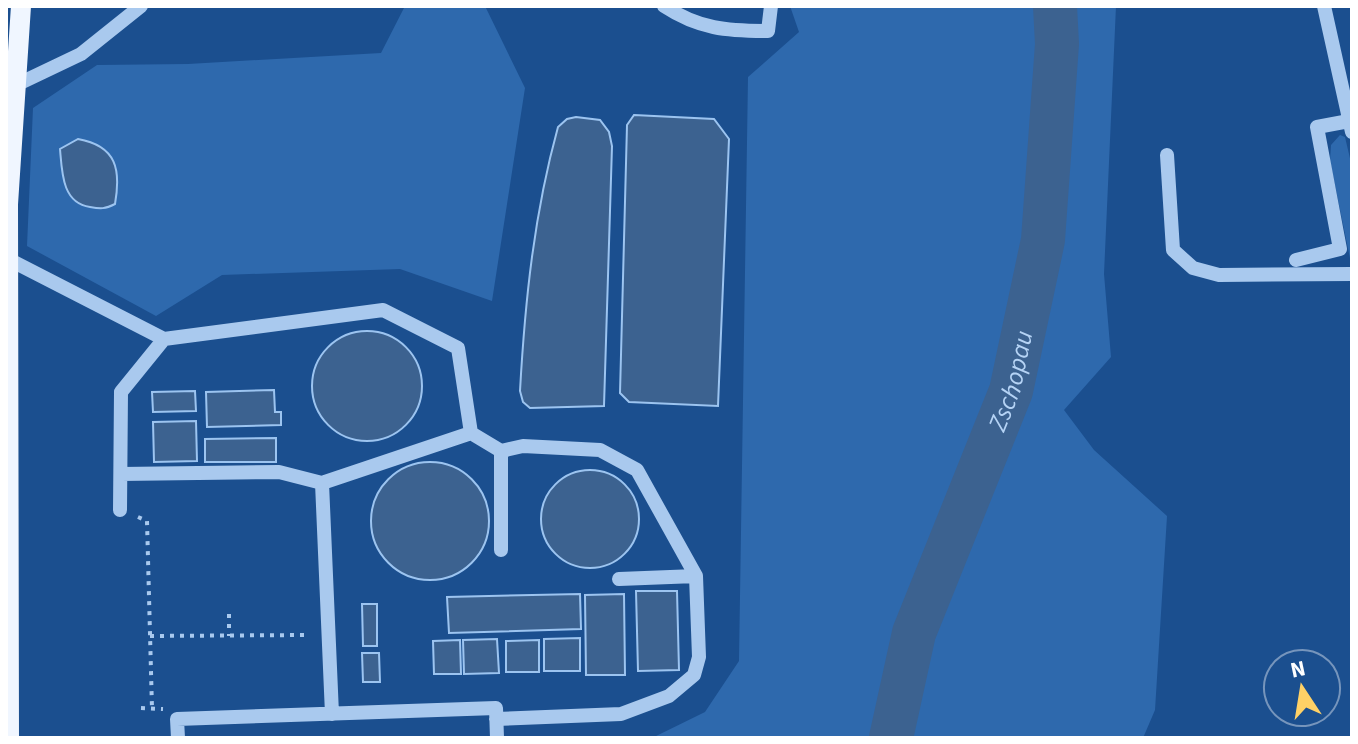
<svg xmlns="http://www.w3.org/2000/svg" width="1358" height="744" font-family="'Source Sans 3',sans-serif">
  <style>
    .green { fill: #2e69ad }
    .water { fill: #3c6290; stroke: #9cc4f0; stroke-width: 2 }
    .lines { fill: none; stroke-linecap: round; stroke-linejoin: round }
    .river { stroke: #3c6290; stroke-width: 44 }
    .path { stroke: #a9c9ee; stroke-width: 4; stroke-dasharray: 4 6; stroke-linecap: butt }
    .minor { stroke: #a9c9ee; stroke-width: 14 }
    .major { stroke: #f0f6ff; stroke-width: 20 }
    .labels { text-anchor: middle; stroke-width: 7; stroke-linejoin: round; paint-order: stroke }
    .water-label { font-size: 26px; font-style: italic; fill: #b5d3f5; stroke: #1b4f8f }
  </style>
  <rect width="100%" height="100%" fill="#1b4f8f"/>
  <path class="green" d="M 405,6 L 485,6 L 525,88 L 492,301 L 400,269 L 222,275 L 156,316 L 27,246 L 33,108 L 97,65 L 188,64 L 381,53 Z
    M 790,6 L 1116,6 L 1104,274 L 1111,357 L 1064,410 L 1094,450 L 1167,516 L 1155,710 L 1143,738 L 652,738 L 705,712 L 739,661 L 748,77 L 799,32 Z
    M 1340,135 L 1345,137 L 1352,167 L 1351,263 L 1330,161 L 1331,145 Z"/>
  <path class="water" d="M 634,115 L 714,119 L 729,139 L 718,406 L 629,402 L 620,393 L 627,125 Z
    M 576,117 L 600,120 L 609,132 L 612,146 L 604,406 L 530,408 L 523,402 L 520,391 C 525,301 534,214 558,127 L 567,119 Z
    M 78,139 C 117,146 121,170 115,204 C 105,209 101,209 90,207 C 62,203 62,172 60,149 Z
    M312 386a55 55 0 1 1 110 0a55 55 0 1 1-110 0Z
    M 274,390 L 275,412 L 281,412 L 281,425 L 207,427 L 206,392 Z
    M 195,391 L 196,411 L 153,412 L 152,392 Z
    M 196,421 L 197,461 L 154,462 L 153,422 Z
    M 276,438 L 276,462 L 205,462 L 205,439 Z
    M371 521a59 59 0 1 1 118 0a59 59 0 1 1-118 0Z
    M541 519a49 49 0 1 1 98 0a49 49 0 1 1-98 0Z
    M 636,591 L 677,591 L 679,670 L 638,671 Z
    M 580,594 L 581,629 L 449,633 L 447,597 Z
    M 624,594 L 625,675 L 586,675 L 585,595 Z
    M 362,604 L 377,604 L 377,646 L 363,646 Z
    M 580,638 L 580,671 L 544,671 L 544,639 Z
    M 497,639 L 499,673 L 464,674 L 463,640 Z
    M 460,640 L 461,674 L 434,674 L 433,641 Z
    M 539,640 L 539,672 L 506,672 L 506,641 Z
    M 362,653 L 379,653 L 380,682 L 363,682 Z"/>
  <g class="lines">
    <path class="river" id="s1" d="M 891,738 L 914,633 L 1011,391 L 1043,240 L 1057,44 L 1055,6"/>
    <path class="path" d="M 138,517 L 147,521 L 152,709
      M 229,614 L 229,636
      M 150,636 L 307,635
      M 141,708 L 163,709"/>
    <path class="minor" d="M 664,6 C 699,29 727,31 768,31 L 771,6
      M 1324,6 L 1352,132
      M 16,85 L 81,54 L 141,6
      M 1167,155 L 1173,250 L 1193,268 L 1219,275 L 1352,274
      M 8,259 L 164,339 L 121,392 L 120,510
      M 1296,260 L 1340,249 L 1317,127 L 1349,121
      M 164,339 L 383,310 L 458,348 L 471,433
      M 121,474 L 279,472 L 322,483 L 471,433 L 501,451 L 523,446 L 600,450 L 637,470 L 696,576 L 699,657 L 694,675 L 669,696 L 621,714 L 496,719
      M 322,483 L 332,714
      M 501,550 L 501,451
      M 619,579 L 696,576
      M 178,738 L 177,719 L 496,708 L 497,738"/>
    <path class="major" d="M 9,738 L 8,204 L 21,6"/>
  </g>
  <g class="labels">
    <g class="water-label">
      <text dy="9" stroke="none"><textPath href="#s1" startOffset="378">Zschopau</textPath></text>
    </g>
  </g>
  <rect width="1358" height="744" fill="none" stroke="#ffffff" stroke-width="16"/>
  <g transform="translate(1302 688) rotate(348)"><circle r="38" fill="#1b4f8f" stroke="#7695bc" stroke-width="2"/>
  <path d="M0-6L14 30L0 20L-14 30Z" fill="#ffd166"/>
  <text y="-12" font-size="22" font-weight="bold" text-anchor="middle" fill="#ffffff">N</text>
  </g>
</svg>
